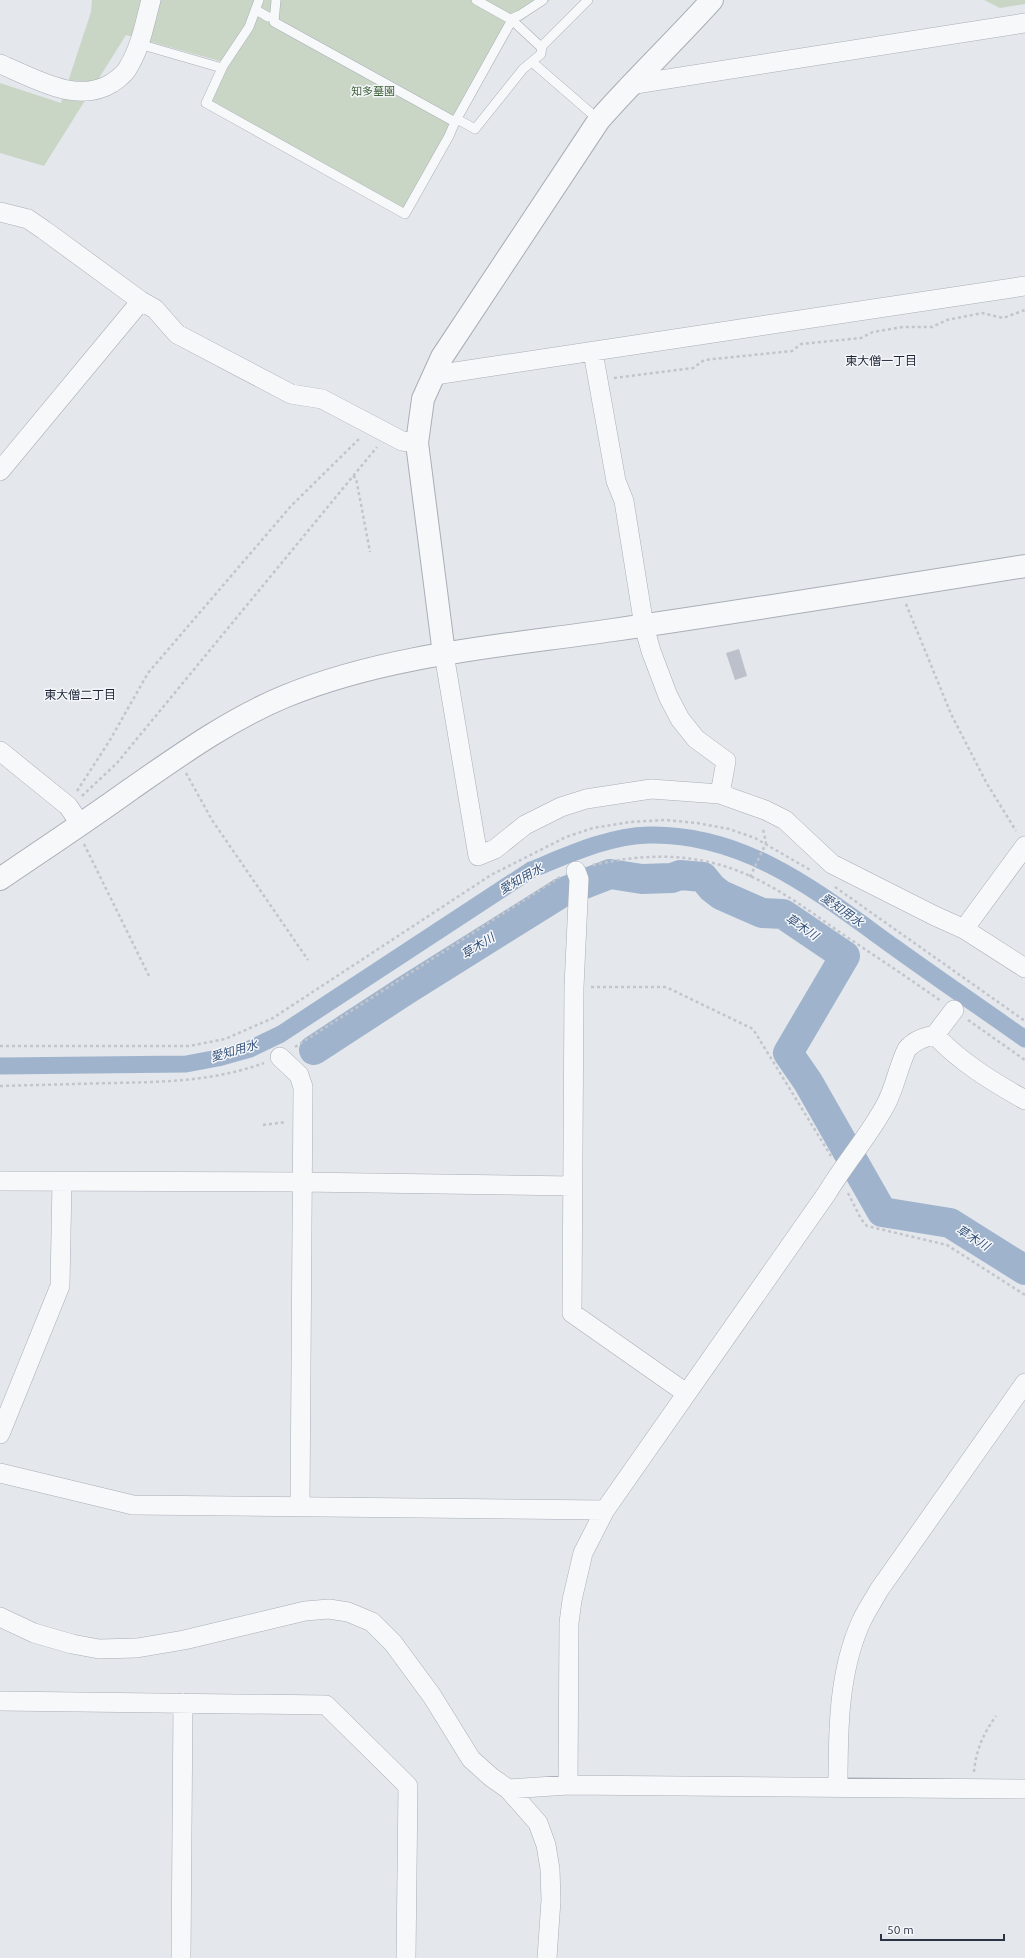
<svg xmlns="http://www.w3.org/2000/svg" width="1025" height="1958" font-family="Ubuntu,'Noto Sans JP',sans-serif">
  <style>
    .green { fill: #c9d6c5 }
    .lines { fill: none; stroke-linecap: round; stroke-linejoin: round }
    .canal { stroke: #9fb4cc; stroke-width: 17 }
    .river { stroke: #9fb4cc; stroke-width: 30 }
    .building { fill: #bbc0ca }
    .service-casing { stroke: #a9aeb7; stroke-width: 10 }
    .minor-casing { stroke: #a9aeb7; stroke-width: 20 }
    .tertiary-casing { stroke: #a9aeb7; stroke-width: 24 }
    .path { stroke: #c2c5cb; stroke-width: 2.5; stroke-dasharray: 3 3; stroke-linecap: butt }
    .service { stroke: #f7f8fa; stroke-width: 9 }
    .minor { stroke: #f7f8fa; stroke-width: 19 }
    .tertiary { stroke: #f7f8fa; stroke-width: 22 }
    .labels { text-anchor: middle; stroke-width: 3; stroke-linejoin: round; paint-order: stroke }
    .park-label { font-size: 11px; fill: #3f6138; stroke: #f4f6f9 }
    .neighbourhood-label { font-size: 12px; fill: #1d2536; stroke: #f4f6f9 }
    .water-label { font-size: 12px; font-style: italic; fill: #34527a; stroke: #f4f6f9 }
  </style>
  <rect width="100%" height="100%" fill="#e4e7ec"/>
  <path class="green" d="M 92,0 L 550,0 L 510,29 L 411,213 L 207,104 L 223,62 L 126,35 L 44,166 L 0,153 L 0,83 L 61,103 L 91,12 Z
    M 984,0 L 1025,0 L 1025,4 L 1000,8 Z"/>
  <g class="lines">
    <path class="canal" d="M 0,1066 L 186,1064 L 218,1058 L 250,1049 L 281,1034 L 531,870 C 568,855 608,836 649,835 C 746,833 819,893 894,947 C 937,978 981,1008 1025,1039"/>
    <path class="river" d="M 314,1050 L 406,990 L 561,893 L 610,874 L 642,879 L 672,878 L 680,875 L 703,877 L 712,888 L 721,895 L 762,913 L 783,914 L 845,956 L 788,1053 L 808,1082 L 882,1212 L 950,1223 L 1025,1270"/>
  </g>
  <path class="building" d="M 739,649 L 747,676 L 735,680 L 726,653 Z"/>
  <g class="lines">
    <defs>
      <path id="service" d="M 259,0 L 249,27 L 223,66 L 206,103 L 405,214 L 449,136 L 455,122
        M 276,0 L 274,22 L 455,122 L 513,18 L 520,15 L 543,0
        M 476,0 L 512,20 L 542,48
        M 256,10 L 268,17 L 274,17
        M 139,44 L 222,68
        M 532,62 L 599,120
        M 457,119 L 475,129 L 523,69 L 541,54 L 542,46 L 588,0"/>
      <path id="minor" d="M 0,64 C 34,78 77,105 112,83 C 118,79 126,73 129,66 C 141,46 145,22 151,0
        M 629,85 L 1025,23
        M 0,212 L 28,219 L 44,230 L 141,301 L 155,309 L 177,334 L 291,394 L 322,399 L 402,441 L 417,443
        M 593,352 L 616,481 L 624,501 L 644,626 L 651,651 L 668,696 L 680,719 L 696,739 L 726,761 L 720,794
        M 435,375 L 1025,286
        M 0,471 L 141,301
        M 444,654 L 478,856 L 495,849 L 525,825 L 561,807 L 586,799 L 651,789 L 720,794 L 765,810 L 785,820 L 832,864 L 935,916 L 964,929 L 1025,968
        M 0,751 L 68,806 L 81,825
        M 576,871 L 579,879 L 574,987 L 572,1313 L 686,1393
        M 964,929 L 1025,846
        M 935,1035 L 954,1010
        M 280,1057 L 299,1075 L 303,1087 L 300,1507
        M 0,1181 L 301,1182 L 572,1186
        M 0,1434 L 60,1286 L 62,1182
        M 0,1473 L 133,1505 L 605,1510
        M 0,1617 L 34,1633 L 72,1644 L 99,1649 L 137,1648 L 184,1640 L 305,1611 L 329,1609 L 348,1612 L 372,1622 L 393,1643 L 432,1696 L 471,1759 L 491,1777 L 508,1789 L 538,1823 L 546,1845 L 550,1869 L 551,1900 L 547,1958
        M 0,1701 L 326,1705 L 408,1786 L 406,1958
        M 568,1785 L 569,1623 L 572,1600 L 583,1553 L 605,1510 L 827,1193 C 845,1163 868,1137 885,1106 C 895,1088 898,1067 907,1049 C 915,1040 924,1037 935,1035 C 960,1062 993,1082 1025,1100
        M 838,1787 C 838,1732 838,1673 861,1622 C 866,1611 873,1601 879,1590 L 1025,1383
        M 508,1789 L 568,1785 L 1025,1789
        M 181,1958 L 183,1703"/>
      <path id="tertiary" d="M 444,654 L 417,443 L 423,399 L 442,357 L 599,120 C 635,79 675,41 712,0
        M 0,879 C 44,849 88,820 131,789 C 180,755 230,719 286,696 C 389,654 504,646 613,630 C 751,610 888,588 1025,566"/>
    </defs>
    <use href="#service" class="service-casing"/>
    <use href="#minor" class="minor-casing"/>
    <use href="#tertiary" class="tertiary-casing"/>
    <path class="path" d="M 614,378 L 693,368 L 704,360 L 792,351 L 801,344 L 861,338 L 873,332 L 903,327 L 932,327 L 947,320 L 982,313 L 1003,318 L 1025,310
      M 353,476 L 356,478 L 370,552
      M 906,604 L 951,714 L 986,782 L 1016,831
      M 186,773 L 212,820 L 308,960
      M 77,791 L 110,740 L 148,673 L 291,506 L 360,438
      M 82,796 L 117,763 L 377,447
      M 84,844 L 149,976
      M 593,865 C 633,856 672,853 713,863 C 759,874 800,904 838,931 C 872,954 907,977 941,1001
      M 750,877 L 766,843 L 763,829
      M 835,887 L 1025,1021
      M 591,987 L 666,987 L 753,1029 L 831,1156
      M 968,1020 L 1025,1060
      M 0,1046 L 189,1046 L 225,1039 L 273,1018 L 491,875 L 566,837 L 593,828 L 630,822 L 666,820 L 697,823 L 729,829 L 755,838 L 812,871
      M 295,1047 L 560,877
      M 0,1086 C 38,1085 75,1084 113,1083 C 166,1082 214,1081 264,1063
      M 263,1125 L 286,1122
      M 848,1193 L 861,1219 L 867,1226 L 947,1245 L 1025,1295
      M 974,1772 C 976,1750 983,1734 996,1716"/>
    <use href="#service" class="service"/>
    <use href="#minor" class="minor"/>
    <use href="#tertiary" class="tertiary"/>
  </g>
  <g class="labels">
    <g class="park-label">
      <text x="373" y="95">知多墓園</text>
    </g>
    <g class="neighbourhood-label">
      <text x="881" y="365">東大僧一丁目</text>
      <text x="80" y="699">東大僧二丁目</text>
    </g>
    <g class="water-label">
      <text transform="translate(521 879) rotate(-30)" y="4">愛知用水</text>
      <text transform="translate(842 910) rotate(35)" y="4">愛知用水</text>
      <text transform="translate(802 927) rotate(34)" y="4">草木川</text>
      <text transform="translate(478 946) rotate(-32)" y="4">草木川</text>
      <text transform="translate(234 1051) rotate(-16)" y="4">愛知用水</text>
      <text transform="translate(973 1238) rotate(32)" y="4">草木川</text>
    </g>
  </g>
  <path d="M881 1934v6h123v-6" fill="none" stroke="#2b3445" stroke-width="2"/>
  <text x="887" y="1934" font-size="12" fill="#2b3445" stroke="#f4f6f9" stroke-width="3" paint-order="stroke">50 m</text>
</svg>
